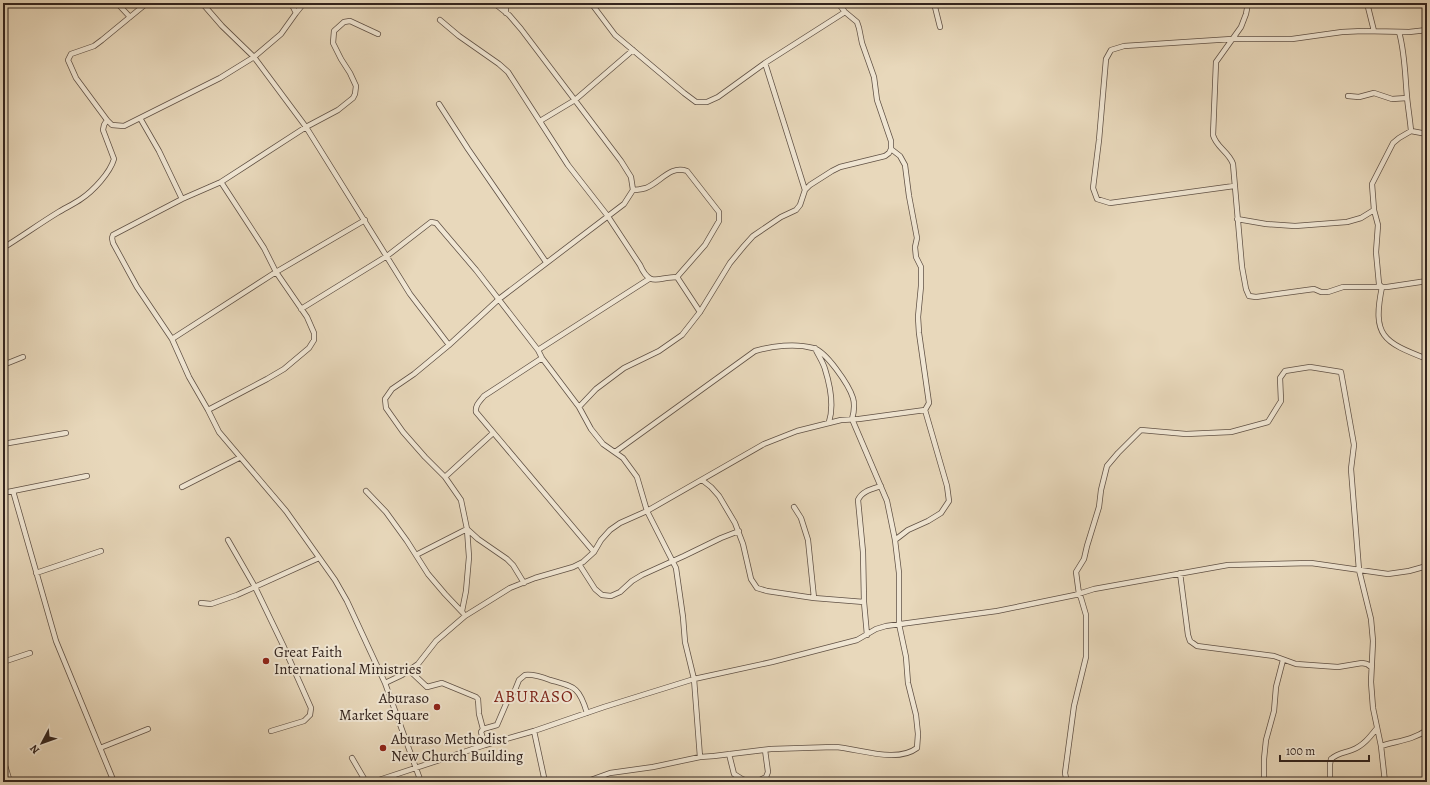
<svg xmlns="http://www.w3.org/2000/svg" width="1430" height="785" font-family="Alegreya,serif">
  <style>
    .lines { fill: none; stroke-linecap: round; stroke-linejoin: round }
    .street-casing { stroke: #605145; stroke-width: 6 }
    .street { stroke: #f0e6d3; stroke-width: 4.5 }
    .poi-dot { fill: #8f2418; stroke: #f0e6d3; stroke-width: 1.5 }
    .labels { text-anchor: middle; stroke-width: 4; stroke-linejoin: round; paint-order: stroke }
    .poi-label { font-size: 15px; fill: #33241e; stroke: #f0e6d3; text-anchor: start }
    .quarter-label { font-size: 17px; letter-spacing: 1px; fill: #7a1f14; stroke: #f0e6d3 }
  </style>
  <rect width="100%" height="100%" fill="#e8d8bb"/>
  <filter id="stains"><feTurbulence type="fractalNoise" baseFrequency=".005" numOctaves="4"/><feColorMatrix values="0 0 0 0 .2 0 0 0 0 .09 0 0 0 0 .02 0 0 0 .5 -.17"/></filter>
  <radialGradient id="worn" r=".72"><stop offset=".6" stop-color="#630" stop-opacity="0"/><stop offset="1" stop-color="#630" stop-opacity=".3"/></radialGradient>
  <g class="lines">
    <defs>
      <path id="street" d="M 117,3 L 130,17
        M 147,3 L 102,40 L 94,46 L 71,54 L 68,60 L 76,78 L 107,120 L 112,125 L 124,126 L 220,78 L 254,57 L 281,34 L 296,13 L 291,3
        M 202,3 L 222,26 L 254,57 L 306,127 L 410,294 L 449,345
        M 591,3 L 615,35 L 684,93 L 696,102 L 707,102 L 718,97 L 765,63 L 845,12
        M 934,3 L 940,27
        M 1248,3 L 1246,14 L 1241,27 L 1216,62 L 1213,135 C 1216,147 1229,152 1233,164 L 1242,267 L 1246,289 L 1249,296 L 1256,297 L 1314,289 L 1321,292 L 1328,292 L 1343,287 L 1382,287 C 1372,336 1383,342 1427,359
        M 1367,3 L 1374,31
        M 296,13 L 304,3
        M 506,13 L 506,3
        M 440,20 L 459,36 L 499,64 L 508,72 L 568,165 L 607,215 L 640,265 C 650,288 658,277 677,277 L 700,312
        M 1399,32 C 1405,53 1405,75 1407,97 C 1408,108 1410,119 1411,131
        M 378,34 L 350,21 L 344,22 L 334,31 L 333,43 L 341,59 L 350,73 L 356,86 L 355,94 L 353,98 L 338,110 L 306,127 L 221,182 L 182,199 L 113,235 L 112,238 L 113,243 L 137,287 L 172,339 L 189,377 L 208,410 L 219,432 L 286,511 L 335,580 L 347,601 L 385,683 L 421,782
        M 765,63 L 805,190
        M 1348,96 L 1359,97 L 1374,93 L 1392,99 L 1407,98
        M 439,104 L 468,149 L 546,262
        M 140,118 L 159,151 L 182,199
        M 540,121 L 575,100 L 633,50
        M 1427,134 L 1411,131 L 1399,138 L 1393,143 L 1372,184 L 1374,210 L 1378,225 L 1376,252 L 1379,284 L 1382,287 L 1387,287 L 1427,281
        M 1234,186 L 1110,203 L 1097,199 L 1093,188 L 1099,140 L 1106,59 L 1111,50 L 1124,46 L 1232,39 L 1292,39 L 1342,32 L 1363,31 L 1409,32 L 1427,30
        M 633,190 C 637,190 642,189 646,188 C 661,182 670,165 687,171 L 719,212 L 719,221 L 705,245 L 677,277
        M 1237,219 L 1266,224 L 1295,226 L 1347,222 L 1361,218 L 1374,210
        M 3,248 C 21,237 39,224 57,213 C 65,208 74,204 81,199 C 93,191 110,173 114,159 L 103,130 L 104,125 L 107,120
        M 301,309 L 387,256 L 431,222 L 436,223 L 441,229 L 476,270 L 538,350 L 542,358 L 579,407 L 591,429 L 603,444 L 623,458 L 637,477 L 647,511 L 676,568 L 683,617 L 685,642 L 694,679 L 700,757
        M 172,339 L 276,272 L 365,220
        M 815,348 C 818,355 823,362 825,369 C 830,385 834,406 829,422
        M 538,350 L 649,279
        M 542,358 L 484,396 C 480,401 475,405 476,412 L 594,552
        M 3,365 L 23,357
        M 579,407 L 596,389 L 624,368 L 659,351 L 682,335 L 700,312 L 730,263 L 744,246 L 753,236 L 781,217 L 796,210 L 800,205 L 805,190 L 810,185 L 832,171 L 840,167 L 885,156 L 889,153 L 891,149 L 891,141 L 877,100 L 874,77 L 862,43 L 859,28 L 857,22 L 845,12 L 838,3
        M 208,410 L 267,379 L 284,369 L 309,348 L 314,340 L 314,333 L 307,317 L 276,272 L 264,248 L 221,182
        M 3,444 L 66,433
        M 445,477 L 493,433
        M 702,480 L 711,487 L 719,496 L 735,523 L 743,544 L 751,579 L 757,588 L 767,591 L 814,598 L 864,602 L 867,635
        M 182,487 L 239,458
        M 13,491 L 56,641 L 114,782
        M 366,491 L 386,512 L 407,541 L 428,574 L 445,594 L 463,613
        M 3,493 L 87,476
        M 794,507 L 801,518 L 808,540 L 814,598
        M 467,529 L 478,539 L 507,559 L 513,565 L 524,583
        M 228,540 L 255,587 L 283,645 L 311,708 L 310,715 L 304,721 L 271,731
        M 895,540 L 908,530 L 928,521 L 941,513 L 949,501 L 947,486 L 925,410
        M 416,555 L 467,529
        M 579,564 L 595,589 L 602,595 L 611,596 L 620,592 L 632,581 L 642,575 L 684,556 L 721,538 L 739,531
        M 36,573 L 101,551
        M 1180,573 L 1188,635 L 1190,641 L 1197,646 L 1274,656 L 1296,664 L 1338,667 L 1362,663 L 1367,664 L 1371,667
        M 864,602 L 863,552 L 858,500 C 862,491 872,489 881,486
        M 201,603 L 211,604 L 237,595 L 319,558
        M 462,611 L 466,591 L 469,557 L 467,529 L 461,500 L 445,477 L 425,457 L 403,432 L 386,408 L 385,399 L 392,389 L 414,374 L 449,345 L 499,299 L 624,204 L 633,190 L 631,177 L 621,161 L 521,29 L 509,15 L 494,3
        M 3,662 L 30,653
        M 409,670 L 427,687 L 442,683 L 476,697 L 478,699 L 479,714 L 483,729
        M 385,683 L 402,675 L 418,664 L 436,641 L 465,616 L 510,588 L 535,578 L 573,567 L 583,562 L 594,552 L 601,540 L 610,530 L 620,523 L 647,511 L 764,444 L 797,431 L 841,420 L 859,419 L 925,410 L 929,403 L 919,333 L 918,317 L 921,286 L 921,267 L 916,257 L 915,247 L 917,238 L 909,196 L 905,165 L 900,156 L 891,149
        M 534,731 L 545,782
        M 485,745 L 481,732 L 483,729 L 497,725 L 506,704 L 515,690 L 519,680 L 525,675 C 533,674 542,677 550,680 C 574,687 579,686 587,713
        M 1381,746 C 1397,741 1413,740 1427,730
        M 100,748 L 148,729
        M 729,754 L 734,774 L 742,779 L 748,781 L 758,781 L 766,777 L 768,772 L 765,750
        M 352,758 L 366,782
        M 3,759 L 10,782
        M 373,782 L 485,745 L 534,731 L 604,707 L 694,679 L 772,662 L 857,640 L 876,629 L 886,626 L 997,611 L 1075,595 L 1094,589 L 1228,565 L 1311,563 L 1388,574 L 1409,571 L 1427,566
        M 585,782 L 610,773 L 653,767 L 700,757 L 714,756 L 771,749 L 834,747 C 858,748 896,764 917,748 L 918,734 L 916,715 L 908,683 L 906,657 L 899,624 L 899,573 L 895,540 L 887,501 L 852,419 C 854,412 855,405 853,398 C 849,385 826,351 813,348 C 795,343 772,346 755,351 L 615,452
        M 1070,782 L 1066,778 L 1065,773 L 1074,706 L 1086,657 L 1086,615 L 1081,598 L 1079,594 L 1076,572 L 1084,559 L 1087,546 L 1099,507 L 1101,490 L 1107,466 L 1118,453 L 1141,430 L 1186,434 L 1231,432 L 1268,422 L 1281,401 L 1280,378 L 1285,371 L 1310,367 L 1341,372 L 1354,445 L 1351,469 L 1359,570 L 1371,619 L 1373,641 L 1371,682 L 1373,708 L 1381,746 L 1385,782
        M 1264,782 L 1264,759 L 1266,740 L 1274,711 L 1276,687 L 1283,660
        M 1330,782 L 1330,764 L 1331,759 C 1338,753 1344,753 1352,750 C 1363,746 1370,737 1377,728"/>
    </defs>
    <use href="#street" class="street-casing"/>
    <use href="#street" class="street"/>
  </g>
  <g class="poi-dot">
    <circle cx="266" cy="661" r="4"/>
    <circle cx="437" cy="707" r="4"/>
    <circle cx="383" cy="748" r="4"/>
  </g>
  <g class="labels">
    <g class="poi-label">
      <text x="274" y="657">Great Faith<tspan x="274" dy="17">International Ministries</tspan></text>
      <text x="429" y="703" text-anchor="end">Aburaso<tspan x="429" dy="17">Market Square</tspan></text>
      <text x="391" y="744">Aburaso Methodist<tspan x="391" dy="17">New Church Building</tspan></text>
    </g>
    <g class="quarter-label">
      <text x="534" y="702">ABURASO</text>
    </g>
  </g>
  <rect width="1430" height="785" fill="none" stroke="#e8d8bb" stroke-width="16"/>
  <rect x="4" y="4" width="1422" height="777" fill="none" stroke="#33241e" stroke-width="2"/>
  <rect x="8" y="8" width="1414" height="769" fill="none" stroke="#33241e"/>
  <g transform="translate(42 743) rotate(229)" stroke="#f0e6d3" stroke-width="3" paint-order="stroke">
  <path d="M0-3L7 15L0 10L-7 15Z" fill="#33241e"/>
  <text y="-6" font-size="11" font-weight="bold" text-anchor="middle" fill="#33241e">N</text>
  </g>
  <path d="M1280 755v6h89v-6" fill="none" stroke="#33241e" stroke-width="2"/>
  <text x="1286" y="755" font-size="12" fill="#33241e" stroke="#f0e6d3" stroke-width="3" paint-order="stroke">100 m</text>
  <rect width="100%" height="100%" filter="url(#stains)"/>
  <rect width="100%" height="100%" fill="url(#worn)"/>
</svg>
